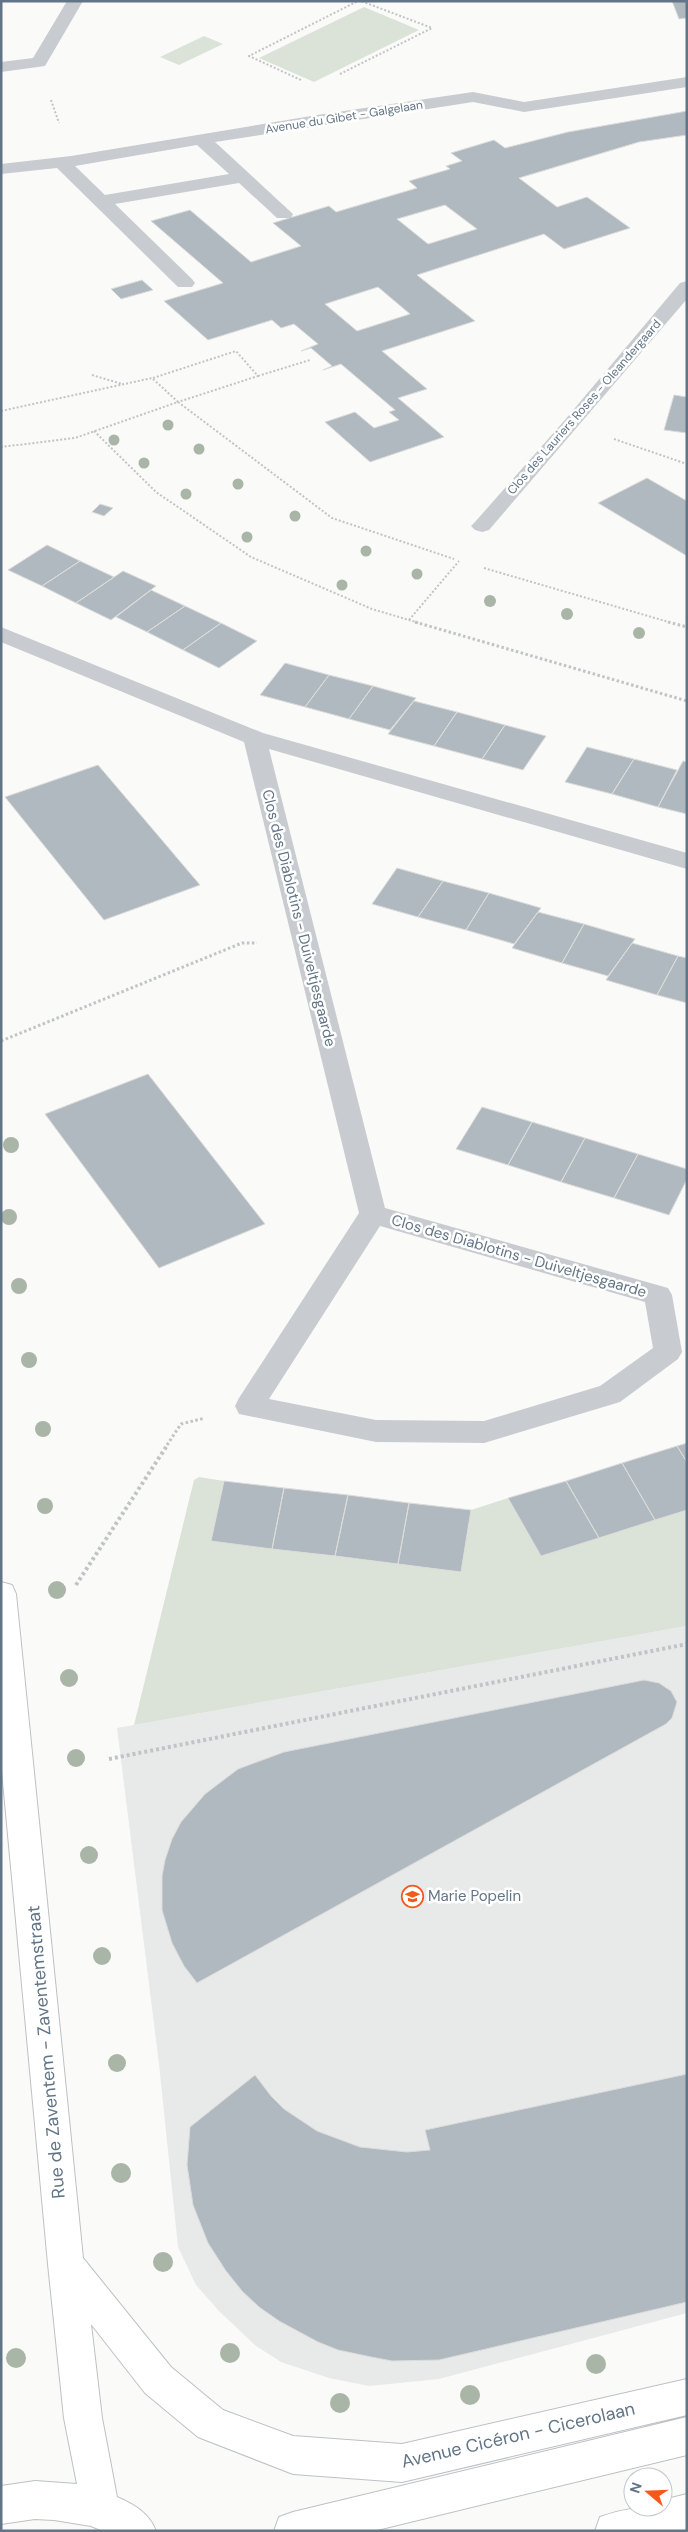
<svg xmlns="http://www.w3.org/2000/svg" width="688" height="2532" font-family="'DM Sans',sans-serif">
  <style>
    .built { fill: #e8e9e9 }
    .green { fill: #dbe3d8 }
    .building { fill: #b0b9c0; stroke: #dcdcda; fill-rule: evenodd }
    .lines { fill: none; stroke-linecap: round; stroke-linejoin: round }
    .major-casing { stroke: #bdc1c5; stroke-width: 2 }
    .path-far2 { stroke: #c1c4c6; stroke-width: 2; stroke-dasharray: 2 2; stroke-linecap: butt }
    .path-far1 { stroke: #c1c4c6; stroke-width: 3; stroke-dasharray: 2.5 2.5; stroke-linecap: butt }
    .path { stroke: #c1c4c6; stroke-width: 4; stroke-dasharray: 3 3; stroke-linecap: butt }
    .minor { fill: #c8ccd0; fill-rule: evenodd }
    .major { fill: #fff; fill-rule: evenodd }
    .tree { fill: #a9b5a6 }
    .labels { text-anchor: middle; stroke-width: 5; stroke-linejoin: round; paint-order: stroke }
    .far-street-label { font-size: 12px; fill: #627586; stroke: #fff }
    .street-label { font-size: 15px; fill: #627586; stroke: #fff }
    .poi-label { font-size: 15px; fill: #627586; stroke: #fff; text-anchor: start }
    .near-street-label { font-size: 18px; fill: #627586; stroke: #fff }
  </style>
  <rect width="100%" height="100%" fill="#fafaf8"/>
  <path class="built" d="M 687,1626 L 687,2313 L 439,2379 L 369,2386 L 329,2378 L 281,2362 L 256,2346 L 218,2310 L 196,2285 L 178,2247 L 159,2064 L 117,1728 Z"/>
  <path class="green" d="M 364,7 L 419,30 L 314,82 L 259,58 Z
    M 204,36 L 223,44 L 179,65 L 160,57 Z
    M 199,1477 L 224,1481 L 211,1541 L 461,1572 L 471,1510 L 508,1498 L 687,1510 L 687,1626 L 134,1725 L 194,1480 Z"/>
  <path class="building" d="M 672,1 L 687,1 L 687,18 L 679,19 Z
    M 687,111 L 687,135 L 639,142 L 519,178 L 557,207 L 587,197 L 630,228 L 564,249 L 544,234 L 417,275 L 475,321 L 382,351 L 427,389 L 398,398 L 444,437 L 370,462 L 325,422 L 355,412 L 374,428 L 399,420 L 389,412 L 395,410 L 341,364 L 323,370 L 332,366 L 311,348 L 301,351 L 318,344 L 294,324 L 281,328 L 272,320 L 208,340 L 164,301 L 223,283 L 151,221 L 190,210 L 251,262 L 301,246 L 273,223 L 329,206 L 336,212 L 417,188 L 409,181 L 450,169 L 446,166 L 462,161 L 451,153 L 494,140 L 505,148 L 568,132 ZM 445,205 L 477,229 L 428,244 L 397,219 ZM 378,287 L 410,314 L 357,331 L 325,304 Z
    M 142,280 L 153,290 L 121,299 L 111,289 Z
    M 674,395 L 687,397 L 687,433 L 664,430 Z
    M 647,478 L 687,501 L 687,556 L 598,503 Z
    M 100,504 L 113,508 L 104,516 L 92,512 Z
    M 47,545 L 80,561 L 42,586 L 8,570 Z
    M 80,561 L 114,577 L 76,603 L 42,586 Z
    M 123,571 L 156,586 L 111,620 L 76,603 Z
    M 151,590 L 185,606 L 147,632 L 116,617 Z
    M 185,606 L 221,623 L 183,650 L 147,632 Z
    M 221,623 L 257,641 L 219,668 L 183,650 Z
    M 285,663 L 329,675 L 305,707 L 260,695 Z
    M 329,675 L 373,686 L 349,719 L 305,707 Z
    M 373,686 L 416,698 L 390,730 L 349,719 Z
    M 414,701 L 457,712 L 434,746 L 388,734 Z
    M 457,712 L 505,725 L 482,759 L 434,746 Z
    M 505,725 L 546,736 L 523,770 L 482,759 Z
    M 587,747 L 634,759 L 612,794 L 565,782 Z
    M 634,759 L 677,770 L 658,807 L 612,794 Z
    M 683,761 L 687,762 L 687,814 L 658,807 Z
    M 98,765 L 161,839 L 200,885 L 104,920 L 5,797 Z
    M 397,868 L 443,881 L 418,917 L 372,904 Z
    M 443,881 L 489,893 L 466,930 L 418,917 Z
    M 489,893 L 541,908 L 514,944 L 466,930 Z
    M 538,912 L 584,924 L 562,963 L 512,948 Z
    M 584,924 L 635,939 L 608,976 L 562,963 Z
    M 632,943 L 678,956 L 657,995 L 606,980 Z
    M 678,956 L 687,958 L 687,1003 L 657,995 Z
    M 148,1074 L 265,1224 L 159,1268 L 45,1114 Z
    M 482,1107 L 532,1122 L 508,1165 L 456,1149 Z
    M 532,1122 L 585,1138 L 561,1182 L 508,1165 Z
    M 585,1138 L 638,1154 L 614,1198 L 561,1182 Z
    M 638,1154 L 687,1169 L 687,1179 L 669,1215 L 614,1198 Z
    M 687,1443 L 687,1462 L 677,1446 Z
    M 677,1446 L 687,1462 L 687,1510 L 655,1520 L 622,1463 Z
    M 622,1463 L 655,1520 L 599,1538 L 566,1481 Z
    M 224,1481 L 284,1488 L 272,1549 L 211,1541 Z
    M 566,1481 L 599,1538 L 541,1556 L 508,1498 Z
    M 284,1488 L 348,1495 L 335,1556 L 272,1549 Z
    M 348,1495 L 409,1503 L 398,1564 L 335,1556 Z
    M 409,1503 L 471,1510 L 461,1572 L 398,1564 Z
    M 644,1680 L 659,1683 L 671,1691 L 677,1702 L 672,1718 L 666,1724 L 197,1983 L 184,1966 L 172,1943 L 162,1910 L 162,1876 L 165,1860 L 172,1839 L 181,1822 L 205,1794 L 238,1769 L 284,1752 Z
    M 687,2074 L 687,2302 L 439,2360 L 392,2361 L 371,2357 L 338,2350 L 318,2342 L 279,2321 L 259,2307 L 242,2291 L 226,2271 L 208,2243 L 193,2205 L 187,2165 L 190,2127 L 255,2075 L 271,2096 L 284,2109 L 317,2131 L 360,2147 L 407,2152 L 430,2150 L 425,2130 Z"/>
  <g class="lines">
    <defs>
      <path id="major" d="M 1,1582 L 12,1585 L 16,1594 L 83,2258 L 171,2367 L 223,2410 L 293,2436 L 402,2444 L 687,2379 L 687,2415 L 402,2482 L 293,2474 L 198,2437 L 145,2393 L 91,2324 L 102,2418 L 117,2497 C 135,2505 149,2513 156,2531 L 103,2531 L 91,2526 L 54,2520 L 35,2519 L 1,2524 L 1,2486 L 35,2481 L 77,2484 L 64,2418 L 48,2264 L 1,1760 Z
        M 687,2417 L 687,2455 L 373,2531 L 274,2531 L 279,2517 L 293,2512 Z
        M 687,2494 L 687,2531 L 595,2531 L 600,2517 C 622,2509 640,2507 663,2507 L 663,2500 Z"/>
    </defs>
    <use href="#major" class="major-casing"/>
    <path class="path-far2" d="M 340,74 L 432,28 L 361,1
      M 301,80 L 249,56 L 358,1
      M 51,100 L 59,123
      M 92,375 L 122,384
      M 258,376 L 310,360
      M 153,378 L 236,351 L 258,376 L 178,402
      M 178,402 L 332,518 L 454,559
      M 1,411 L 152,378 L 178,402 L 75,438 L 1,447
      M 94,431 L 156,492 L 251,557 L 372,609 L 419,623
      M 614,439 L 687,464
      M 484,568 L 672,623
      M 409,620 L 459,561"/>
    <path class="path-far1" d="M 415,622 L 687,701
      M 668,622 L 687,627
      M 1,1041 L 242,943 L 257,943
      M 167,1445 L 181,1424 L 205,1418"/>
    <path class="path" d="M 76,1585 L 168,1444
      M 109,1759 L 687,1644"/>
    <path class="minor" d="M 67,1 L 83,1 L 45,66 L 1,72 L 1,62 L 33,58 Z
      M 687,77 L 687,87 L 524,112 L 473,102 L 215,142 L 293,214 L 291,218 L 277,218 L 239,183 L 115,204 L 192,279 L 195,283 L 192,287 L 178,287 L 57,168 L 1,174 L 1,164 L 71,156 L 317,115 L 473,92 L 524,102 ZM 197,145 L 229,174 L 105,195 L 75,166 Z
      M 687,281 L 687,299 L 489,530 L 482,532 L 475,530 L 471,526 L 475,522 L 564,421 L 680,283 Z
      M 1,627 L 263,733 L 687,853 L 687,869 L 269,749 L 385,1208 L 668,1288 L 672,1295 L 682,1352 L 678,1359 L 620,1402 L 484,1443 L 376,1442 L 239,1414 L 235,1406 L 239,1398 L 359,1213 L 244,742 L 1,642 ZM 380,1226 L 645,1302 L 653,1348 L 600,1386 L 484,1421 L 376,1420 L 269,1399 Z"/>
    <use href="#major" class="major"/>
  </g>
  <g class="tree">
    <circle cx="168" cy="425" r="5.5"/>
    <circle cx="114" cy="440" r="5.5"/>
    <circle cx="199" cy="449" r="5.5"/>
    <circle cx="144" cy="463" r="5.5"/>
    <circle cx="238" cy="484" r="5.5"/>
    <circle cx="186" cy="494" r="5.5"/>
    <circle cx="295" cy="516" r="5.5"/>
    <circle cx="247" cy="537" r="5.5"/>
    <circle cx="366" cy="551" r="5.5"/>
    <circle cx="417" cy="574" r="5.5"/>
    <circle cx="342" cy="585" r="5.5"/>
    <circle cx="490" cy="601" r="6"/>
    <circle cx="567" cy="614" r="6"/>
    <circle cx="639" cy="633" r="6"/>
    <circle cx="11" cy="1145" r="8"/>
    <circle cx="9" cy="1217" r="8"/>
    <circle cx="19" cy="1286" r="8"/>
    <circle cx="29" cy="1360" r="8"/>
    <circle cx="43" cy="1429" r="8"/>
    <circle cx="45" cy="1506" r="8"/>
    <circle cx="57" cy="1590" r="9"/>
    <circle cx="69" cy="1678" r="9"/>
    <circle cx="76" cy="1758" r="9"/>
    <circle cx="89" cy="1855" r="9"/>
    <circle cx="102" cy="1956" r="9"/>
    <circle cx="117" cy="2063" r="9"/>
    <circle cx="121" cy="2173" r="10"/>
    <circle cx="163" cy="2262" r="10"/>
    <circle cx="230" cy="2353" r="10"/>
    <circle cx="16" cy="2358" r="10"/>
    <circle cx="596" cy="2364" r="10"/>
    <circle cx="470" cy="2395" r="10"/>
    <circle cx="340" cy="2403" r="10"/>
  </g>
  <defs>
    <symbol id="school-ring" viewBox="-11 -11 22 22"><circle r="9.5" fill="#fff" stroke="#f5581d" stroke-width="1.5"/><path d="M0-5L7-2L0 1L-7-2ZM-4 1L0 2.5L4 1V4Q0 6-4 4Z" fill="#f5581d"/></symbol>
  </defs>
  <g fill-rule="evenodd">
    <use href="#school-ring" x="400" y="1884" width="25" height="25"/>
  </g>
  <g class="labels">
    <g class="far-street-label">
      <text transform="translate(344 117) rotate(-9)" y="4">Avenue du Gibet - Galgelaan</text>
      <text transform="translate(584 407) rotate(-49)" y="4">Clos des Lauriers Roses - Oleandergaard</text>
    </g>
    <g class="street-label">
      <text transform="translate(299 918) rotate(76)" y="5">Clos des Diablotins - Duiveltjesgaarde</text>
      <text transform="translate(519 1256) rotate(16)" y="5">Clos des Diablotins - Duiveltjesgaarde</text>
    </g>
    <g class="poi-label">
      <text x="428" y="1901">Marie Popelin</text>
    </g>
    <g class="near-street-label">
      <text transform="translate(46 2052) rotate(-95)" y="6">Rue de Zaventem - Zaventemstraat</text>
      <text transform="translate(518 2435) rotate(-13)" y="6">Avenue Cicéron - Cicerolaan</text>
    </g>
  </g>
  <rect width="688" height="2532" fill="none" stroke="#627586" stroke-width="5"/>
  <g transform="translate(648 2492) rotate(289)"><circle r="24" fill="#ffffff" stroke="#c0c8cf"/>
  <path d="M0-4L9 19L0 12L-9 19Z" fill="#f5581d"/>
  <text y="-8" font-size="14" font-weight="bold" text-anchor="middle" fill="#627586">N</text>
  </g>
</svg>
